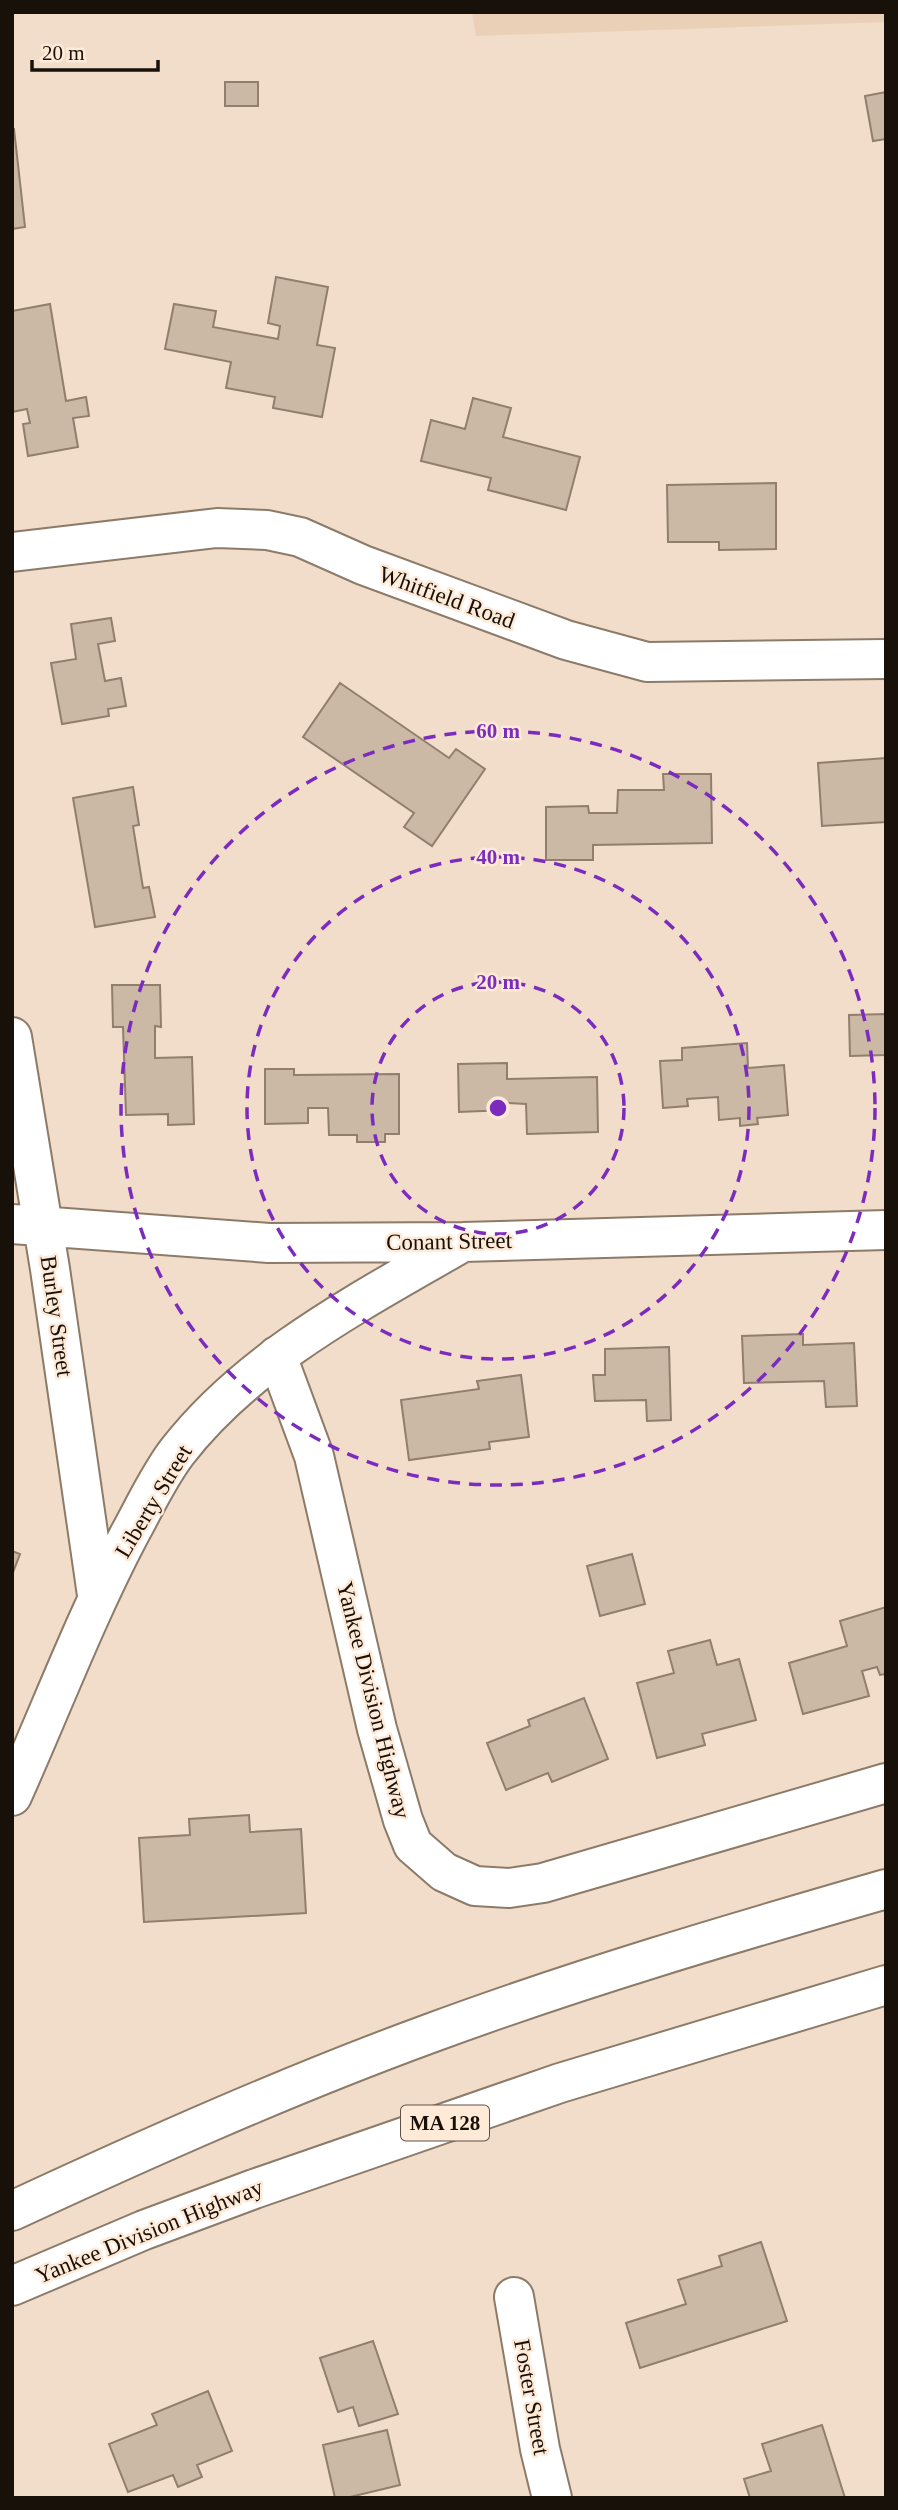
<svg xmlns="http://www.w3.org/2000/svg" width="898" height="2510" font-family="'Times New Roman',serif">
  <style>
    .built { fill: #ead0b7 }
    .building { fill: #cbb8a5; stroke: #917e6d; stroke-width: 2 }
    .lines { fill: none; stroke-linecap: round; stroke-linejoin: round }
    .minor-casing { stroke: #8d7b69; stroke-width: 42 }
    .secondary-casing { stroke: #8d7b69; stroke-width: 42 }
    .motorway-casing { stroke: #8d7b69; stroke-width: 42 }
    .minor { stroke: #fff; stroke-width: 38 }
    .secondary { stroke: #fff; stroke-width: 38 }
    .motorway { stroke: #fff; stroke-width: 38 }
    .ring { fill: none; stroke: #7b2cbf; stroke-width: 3.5; stroke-dasharray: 12 9 }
    .labels { text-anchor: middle; stroke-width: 5; stroke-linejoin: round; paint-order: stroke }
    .shield { fill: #ffead7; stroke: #5d5248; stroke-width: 2 }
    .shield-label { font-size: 21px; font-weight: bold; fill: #17110a }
    .street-label { font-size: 23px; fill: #17110a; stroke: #ffead7 }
    .centre { fill: #7b2cbf; stroke: #ffead7; stroke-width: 3.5 }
    .ring-label { font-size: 21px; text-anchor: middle; font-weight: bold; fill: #7b2cbf; stroke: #ffead7; stroke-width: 5; stroke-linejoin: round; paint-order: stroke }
  </style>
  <rect width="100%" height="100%" fill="#f1ddca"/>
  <path class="built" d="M 472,12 L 886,12 L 886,22 L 476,36 Z"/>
  <path class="building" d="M 225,82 L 258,82 L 258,106 L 225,106 Z
    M 886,92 L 886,139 L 873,141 L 865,96 Z
    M 12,129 L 14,129 L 25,227 L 12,229 Z
    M 276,277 L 328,287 L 317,345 L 335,348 L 322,417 L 273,408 L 275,397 L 226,388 L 231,362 L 165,349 L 174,304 L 216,311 L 213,327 L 278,339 L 280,326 L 268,323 Z
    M 50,304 L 66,401 L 86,397 L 89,416 L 73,418 L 78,447 L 28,456 L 23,424 L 30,423 L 27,409 L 12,412 L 12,311 Z
    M 473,398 L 511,408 L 503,437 L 580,457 L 566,510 L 488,490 L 491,478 L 421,461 L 431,420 L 465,429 Z
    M 776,483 L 776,549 L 719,550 L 719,542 L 668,542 L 667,485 Z
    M 111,618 L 115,641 L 98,644 L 105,681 L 121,678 L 126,706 L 108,709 L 109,716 L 62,724 L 51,663 L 76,659 L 71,624 Z
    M 340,683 L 449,758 L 456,749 L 485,769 L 432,846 L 404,827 L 414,813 L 303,737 Z
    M 886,758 L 886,822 L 822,826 L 818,763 Z
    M 663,774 L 711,774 L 712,843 L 593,845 L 593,860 L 546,860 L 546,807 L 588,806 L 589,813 L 617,813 L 618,790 L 664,790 Z
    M 133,787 L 139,825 L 133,826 L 143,888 L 149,887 L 155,917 L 95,927 L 73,798 Z
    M 112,985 L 160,985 L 161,1027 L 155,1026 L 155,1058 L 192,1057 L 194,1124 L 168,1125 L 168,1114 L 126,1115 L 123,1027 L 113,1027 Z
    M 886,1014 L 886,1055 L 850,1056 L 849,1015 Z
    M 747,1043 L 748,1068 L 784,1065 L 788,1115 L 757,1118 L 758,1124 L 740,1126 L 740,1118 L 719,1120 L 718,1097 L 687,1099 L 688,1106 L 663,1108 L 660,1061 L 682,1060 L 682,1048 Z
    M 507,1063 L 507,1079 L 597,1077 L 598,1132 L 527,1134 L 526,1104 L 507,1103 L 507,1110 L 459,1112 L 458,1064 Z
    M 265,1069 L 294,1069 L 294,1075 L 399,1074 L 399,1134 L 385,1134 L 385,1142 L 357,1142 L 357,1135 L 329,1135 L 328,1108 L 308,1108 L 308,1123 L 265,1124 Z
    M 803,1334 L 803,1345 L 854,1343 L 857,1406 L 826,1407 L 824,1381 L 744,1383 L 742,1336 Z
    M 669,1347 L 671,1420 L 647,1421 L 646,1400 L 595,1401 L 593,1375 L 605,1375 L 605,1349 Z
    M 521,1375 L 529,1437 L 489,1442 L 490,1449 L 409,1460 L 401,1400 L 479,1389 L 477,1381 Z
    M 12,1551 L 20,1554 L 12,1575 Z
    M 632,1554 L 645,1604 L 600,1616 L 587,1566 Z
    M 886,1607 L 886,1674 L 880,1675 L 877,1667 L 862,1671 L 869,1696 L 803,1714 L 789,1663 L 847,1646 L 840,1621 Z
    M 710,1640 L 717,1665 L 739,1659 L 756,1720 L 702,1734 L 705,1745 L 657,1758 L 637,1683 L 674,1673 L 668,1651 Z
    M 584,1698 L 608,1759 L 552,1782 L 548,1773 L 506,1790 L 487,1743 L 530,1726 L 528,1720 Z
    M 249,1815 L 250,1832 L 301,1829 L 306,1913 L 144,1922 L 139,1838 L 190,1835 L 189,1819 Z
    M 761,2242 L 787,2321 L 640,2368 L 626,2323 L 686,2304 L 678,2280 L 722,2266 L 719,2256 Z
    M 373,2341 L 398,2414 L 359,2426 L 353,2407 L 338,2412 L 320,2358 Z
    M 208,2391 L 232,2451 L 197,2465 L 202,2477 L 178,2487 L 173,2475 L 128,2492 L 109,2444 L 157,2425 L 152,2414 Z
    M 822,2425 L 845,2498 L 750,2498 L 744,2479 L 771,2471 L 762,2444 Z
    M 387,2430 L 400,2485 L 346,2498 L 335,2498 L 323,2445 Z"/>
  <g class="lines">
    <defs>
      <path id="minor" d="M 12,552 L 217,528 L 267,530 L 300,537 L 363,565 L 566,640 L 647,662 L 886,659
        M 277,1356 L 314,1456 L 377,1729 L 403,1820 L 413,1845 L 444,1872 L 475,1886 L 509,1888 L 543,1883 L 886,1783
        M 514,2297 L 540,2449 L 552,2498"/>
      <path id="secondary" d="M 12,1037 L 50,1269 L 97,1595
        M 12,1224 L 269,1243 L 463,1242 L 886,1230
        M 12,1796 C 51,1709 85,1619 129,1535 C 144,1508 158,1477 177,1452 C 250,1358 360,1302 461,1243"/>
      <path id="motorway" d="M 12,2211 C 150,2147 289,2085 431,2033 C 580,1978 733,1933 886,1889
        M 12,2286 L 144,2230 L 254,2189 L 560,2083 L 886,1985"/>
    </defs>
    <use href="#minor" class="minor-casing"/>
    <use href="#secondary" class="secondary-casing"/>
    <use href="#motorway" class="motorway-casing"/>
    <use href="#minor" class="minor"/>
    <use href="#secondary" class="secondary"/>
    <use href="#motorway" class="motorway"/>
  </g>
  <g class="ring">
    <circle cx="498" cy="1108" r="126"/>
    <circle cx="498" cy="1108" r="251"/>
    <circle cx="498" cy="1108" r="377"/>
  </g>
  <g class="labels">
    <rect class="shield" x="401" y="2105.5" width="88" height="35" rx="5"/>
    <g class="shield-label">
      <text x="445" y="2130">MA 128</text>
    </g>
    <g class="street-label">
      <text transform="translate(447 597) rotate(20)" y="8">Whitfield Road</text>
      <text transform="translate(449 1241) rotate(-1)" y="8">Conant Street</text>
      <text transform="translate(57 1316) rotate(82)" y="8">Burley Street</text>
      <text transform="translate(153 1501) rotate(-59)" y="8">Liberty Street</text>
      <text transform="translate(374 1700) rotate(76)" y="8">Yankee Division Highway</text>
      <text transform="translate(149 2231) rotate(-22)" y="8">Yankee Division Highway</text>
      <text transform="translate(532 2397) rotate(80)" y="8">Foster Street</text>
    </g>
  </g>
  <circle cx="498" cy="1108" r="10" class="centre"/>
  <g class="ring-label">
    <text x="498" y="738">60 m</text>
    <text x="498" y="864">40 m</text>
    <text x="498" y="989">20 m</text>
  </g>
  <rect width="898" height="2510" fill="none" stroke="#17110a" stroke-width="28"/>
  <path d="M32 60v10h126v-10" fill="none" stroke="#17110a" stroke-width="3.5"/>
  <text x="42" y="60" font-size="21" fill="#17110a" stroke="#ffead7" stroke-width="5" paint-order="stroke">20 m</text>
</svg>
